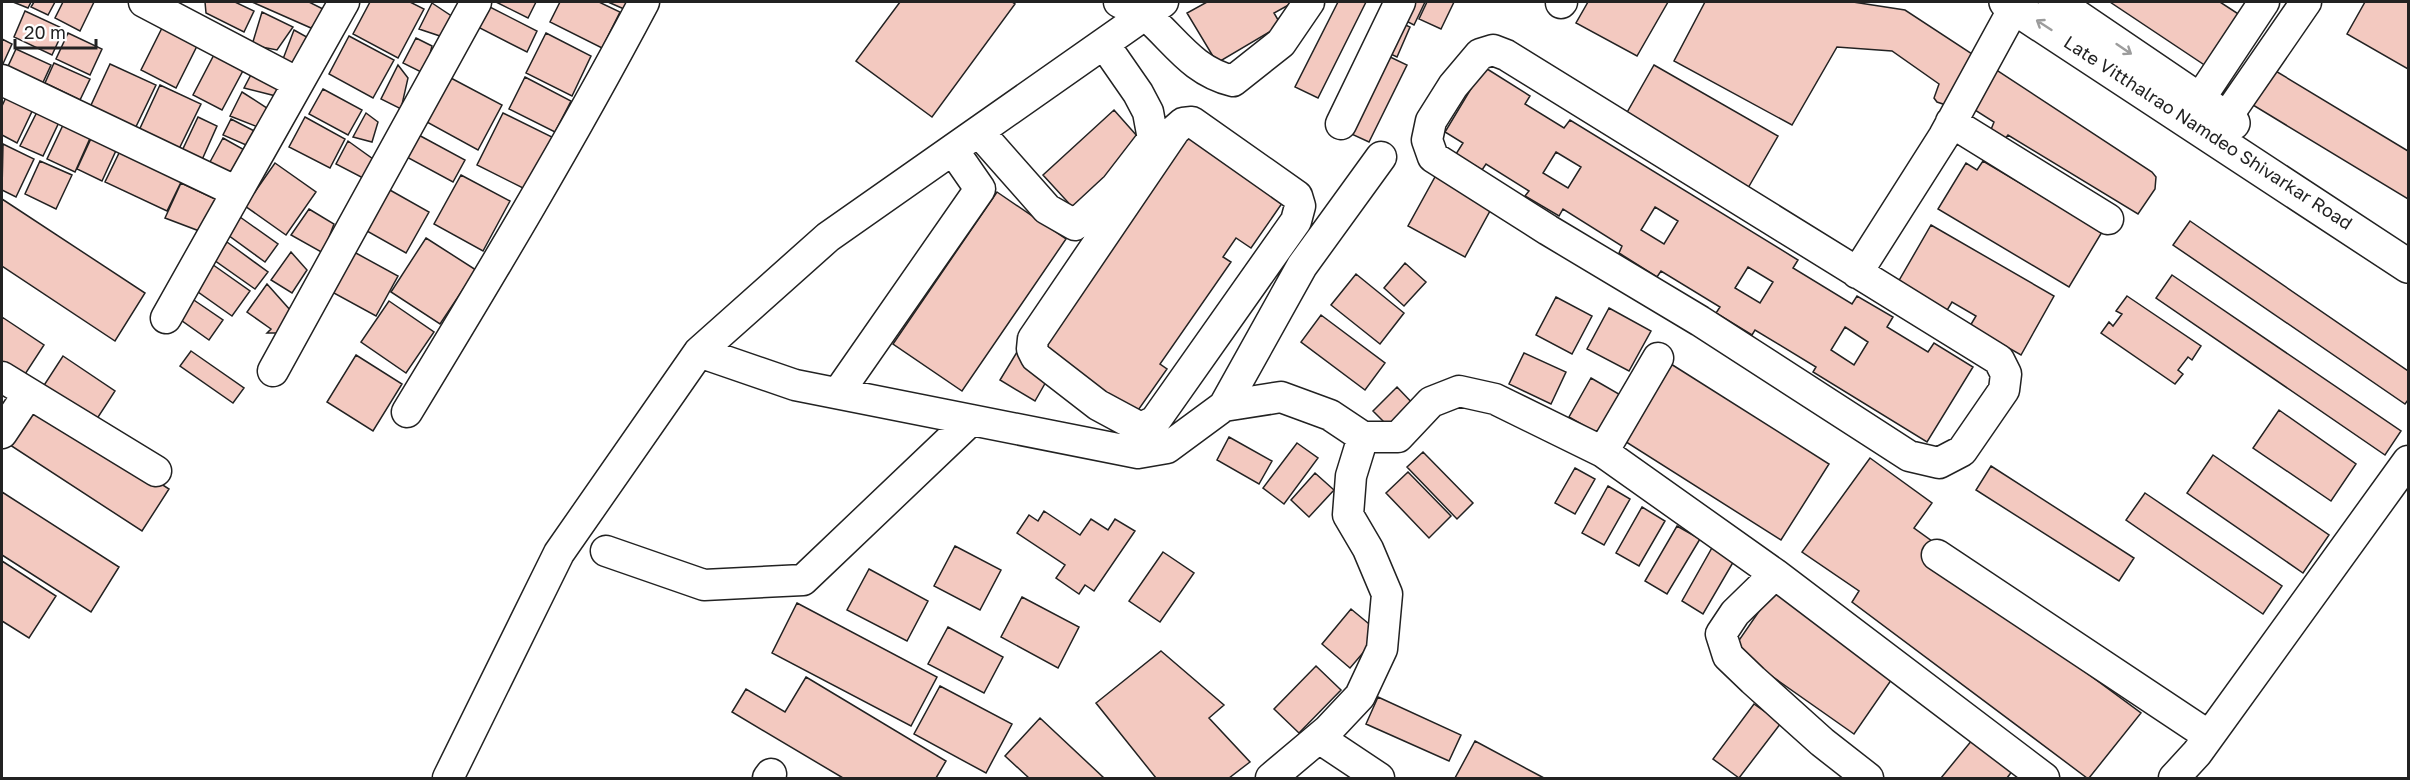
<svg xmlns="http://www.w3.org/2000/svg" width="2410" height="780" font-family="'Golos Text',sans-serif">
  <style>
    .building { fill: #f3c9c0; stroke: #222; stroke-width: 1.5; fill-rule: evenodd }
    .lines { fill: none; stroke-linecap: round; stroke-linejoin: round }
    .minor-casing { stroke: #222; stroke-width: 33 }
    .major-casing { stroke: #222; stroke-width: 36 }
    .minor { stroke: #fff; stroke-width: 30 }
    .major { stroke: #fff; stroke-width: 33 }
    .oneway { stroke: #9c9c9c }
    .labels { text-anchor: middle; stroke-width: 4.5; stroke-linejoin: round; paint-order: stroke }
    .street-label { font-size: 18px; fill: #222; stroke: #fff }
  </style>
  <rect width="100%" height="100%" fill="#fff"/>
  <path class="building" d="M 13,2 L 31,2 L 28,8 Z
    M 34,2 L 55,2 L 48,15 L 31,7 Z
    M 63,2 L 94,2 L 80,31 L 55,18 Z
    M 205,2 L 235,2 L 254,11 L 244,32 L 206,13 Z
    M 252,2 L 309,2 L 327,11 L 311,28 Z
    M 370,2 L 410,2 L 424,9 L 398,58 L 353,34 Z
    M 496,2 L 536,2 L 528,18 Z
    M 560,2 L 599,2 L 620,12 L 602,48 L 550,22 Z
    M 608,2 L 628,2 L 624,9 Z
    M 900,2 L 1012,2 L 1015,4 L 932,117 L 856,61 Z
    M 1207,2 L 1294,2 L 1274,13 L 1281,25 L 1217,63 L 1187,13 Z
    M 1338,2 L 1366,2 L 1318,98 L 1295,87 Z
    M 1403,2 L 1425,2 L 1414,25 L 1396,16 Z
    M 1427,2 L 1454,2 L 1441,29 L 1419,19 Z
    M 1588,2 L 1668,2 L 1637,56 L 1576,23 Z
    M 1705,2 L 1853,2 L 1905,10 L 2152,172 L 2156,177 L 2155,189 L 2138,214 L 2008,135 L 2005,139 L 1990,132 L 1994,122 L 1953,96 L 1946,105 L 1937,102 L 1934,98 L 1939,84 L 1892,51 L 1837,47 L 1792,125 L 1674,61 Z
    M 2110,2 L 2220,2 L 2243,17 L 2209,68 Z
    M 2365,2 L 2408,2 L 2408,69 L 2347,34 Z
    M 432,3 L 453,17 L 440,36 L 419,29 Z
    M 482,3 L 537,31 L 527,52 L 472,24 Z
    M 25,11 L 64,29 L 52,55 L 14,37 Z
    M 262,12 L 293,27 L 277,50 L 252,45 Z
    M 1395,20 L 1410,27 L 1397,57 L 1382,50 Z
    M 163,26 L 198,44 L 176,88 L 141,70 Z
    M 294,30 L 314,41 L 300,67 L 283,59 Z
    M 68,33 L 102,49 L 90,75 L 56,59 Z
    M 546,33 L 591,56 L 572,96 L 526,73 Z
    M 349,36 L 394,60 L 373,98 L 329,74 Z
    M 416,38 L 432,46 L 425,74 L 403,63 Z
    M 2,39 L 12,44 L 2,66 Z
    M 16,49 L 51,65 L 39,91 L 4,75 Z
    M 217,49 L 246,65 L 222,110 L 193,95 Z
    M 1386,55 L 1407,65 L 1369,142 L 1347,132 Z
    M 54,63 L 90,79 L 80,100 L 45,83 Z
    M 110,64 L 156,85 L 131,137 L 86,116 Z
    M 398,65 L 408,78 L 401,109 L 381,99 Z
    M 1654,65 L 1778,136 L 1748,188 L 1625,116 Z
    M 255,67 L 281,83 L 276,96 L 244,88 Z
    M 1484,67 L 1530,96 L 1525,104 L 1564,128 L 1570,120 L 1798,260 L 1793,268 L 1852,304 L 1857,296 L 1893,317 L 1887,327 L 1928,352 L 1934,343 L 1973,367 L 1927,442 L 1813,372 L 1816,367 L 1755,330 L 1752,335 L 1716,313 L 1720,307 L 1661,271 L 1657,277 L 1619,253 L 1622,246 L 1563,209 L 1559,216 L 1525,196 L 1529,191 L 1486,164 L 1482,170 L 1456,154 L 1463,143 L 1445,132 ZM 1556,152 L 1581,167 L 1568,188 L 1543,173 ZM 1655,207 L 1678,221 L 1664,244 L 1641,230 ZM 1748,267 L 1773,282 L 1760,303 L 1735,288 ZM 1845,327 L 1868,342 L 1854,365 L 1831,350 Z
    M 2269,67 L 2408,151 L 2408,199 L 2248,102 Z
    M 449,77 L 502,105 L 478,150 L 425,121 Z
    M 525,77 L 571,101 L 555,132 L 509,109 Z
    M 160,85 L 201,104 L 176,155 L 136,137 Z
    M 323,89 L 362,110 L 348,135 L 309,114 Z
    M 242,92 L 267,108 L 263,129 L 230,116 Z
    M 8,93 L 35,105 L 17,143 L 2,135 L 2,106 Z
    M 39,108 L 61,118 L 43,156 L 20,146 Z
    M 1114,110 L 1145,145 L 1075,210 L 1043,175 Z
    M 366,113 L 378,122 L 372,142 L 353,137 Z
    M 503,113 L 556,139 L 529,191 L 477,165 Z
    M 198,117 L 217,126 L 201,162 L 181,153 Z
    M 305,117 L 345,139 L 330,168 L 289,147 Z
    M 231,119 L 260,134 L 253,148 L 223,135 Z
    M 64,123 L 91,136 L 75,172 L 47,159 Z
    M 94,132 L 119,144 L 102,181 L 77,169 Z
    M 1189,132 L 1285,199 L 1251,248 L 1236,238 L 1223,257 L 1231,262 L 1160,364 L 1167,369 L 1134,416 L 1039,350 Z
    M 415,133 L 465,160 L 453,182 L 403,155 Z
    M 223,138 L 248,152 L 232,184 L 204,173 Z
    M 348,141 L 373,159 L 363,178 L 336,164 Z
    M 3,144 L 34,159 L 16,197 L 2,190 Z
    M 121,149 L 183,178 L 167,211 L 105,182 Z
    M 40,161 L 72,175 L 56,209 L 25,194 Z
    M 1983,161 L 2102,232 L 2069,287 L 1938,209 L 1966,163 L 1977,170 Z
    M 275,163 L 316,192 L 286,235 L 245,206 Z
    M 1441,166 L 1497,198 L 1465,257 L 1408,226 Z
    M 461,175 L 510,201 L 483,251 L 434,224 Z
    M 181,183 L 226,204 L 202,232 L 165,218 Z
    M 381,185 L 429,212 L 406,253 L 358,226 Z
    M 997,192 L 1066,239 L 962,391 L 893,344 Z
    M 2,199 L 145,293 L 115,341 L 2,266 Z
    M 309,209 L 334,224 L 323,253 L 291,235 Z
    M 240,217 L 278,244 L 265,262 L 228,235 Z
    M 2190,221 L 2408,371 L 2408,400 L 2405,404 L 2173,245 Z
    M 1931,225 L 2054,296 L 2021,355 L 1970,326 L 1976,316 L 1952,302 L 1946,312 L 1897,284 Z
    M 426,238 L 476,270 L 440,324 L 391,292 Z
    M 227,242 L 268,272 L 255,289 L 214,260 Z
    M 291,252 L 307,270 L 292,293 L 271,280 Z
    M 354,252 L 398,276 L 376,316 L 332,292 Z
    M 209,262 L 250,291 L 232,316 L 191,287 Z
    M 1405,263 L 1426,282 L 1404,306 L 1384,288 Z
    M 1356,274 L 1404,313 L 1380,344 L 1331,305 Z
    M 2172,275 L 2401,431 L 2385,455 L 2156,298 Z
    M 267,284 L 291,311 L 283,333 L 267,333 L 271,329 L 247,312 Z
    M 185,294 L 223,320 L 209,340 L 171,313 Z
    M 2127,296 L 2201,346 L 2192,360 L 2188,357 L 2178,370 L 2183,374 L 2175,384 L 2101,333 L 2109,322 L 2113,326 L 2122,314 L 2116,311 Z
    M 1556,297 L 1592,316 L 1572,354 L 1536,335 Z
    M 389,301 L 434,332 L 406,373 L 361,342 Z
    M 1609,308 L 1651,331 L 1629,371 L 1587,349 Z
    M 1321,315 L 1385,363 L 1365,390 L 1301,342 Z
    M 2,317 L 44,345 L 18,385 L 2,374 Z
    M 191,351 L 244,388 L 233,403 L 180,366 Z
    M 1017,352 L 1051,373 L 1035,401 L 1000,380 Z
    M 1524,353 L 1566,372 L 1551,404 L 1509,384 Z
    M 356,355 L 402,384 L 373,431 L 327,402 Z
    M 63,356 L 115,391 L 91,428 L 39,393 Z
    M 1671,364 L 1829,464 L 1781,540 L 1623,440 Z
    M 1591,378 L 1624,397 L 1602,436 L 1569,417 Z
    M 1397,387 L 1417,408 L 1393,431 L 1373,411 Z
    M 34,401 L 169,489 L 142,531 L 7,443 Z
    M 2279,410 L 2356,464 L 2331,501 L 2253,448 Z
    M 1229,437 L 1272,461 L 1259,484 L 1217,460 Z
    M 1297,443 L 1318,458 L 1284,504 L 1263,488 Z
    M 1423,452 L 1473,503 L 1457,519 L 1407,467 Z
    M 2213,455 L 2329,535 L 2303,573 L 2187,493 Z
    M 1870,458 L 1932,503 L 1914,528 L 1936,544 L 1928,556 L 2141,713 L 2089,778 L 2087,778 L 1852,602 L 1859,591 L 1802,552 Z
    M 1991,466 L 2134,558 L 2119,581 L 1976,490 Z
    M 1575,468 L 1595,479 L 1575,514 L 1555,503 Z
    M 1408,472 L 1451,516 L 1429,538 L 1386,493 Z
    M 1315,473 L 1334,490 L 1309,517 L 1291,500 Z
    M 1608,486 L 1630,499 L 1604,545 L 1582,533 Z
    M 2,492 L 119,567 L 91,612 L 2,555 Z
    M 2145,493 L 2282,586 L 2263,614 L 2126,520 Z
    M 1642,507 L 1665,521 L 1639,566 L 1616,553 Z
    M 1044,511 L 1080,535 L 1091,519 L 1108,530 L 1115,519 L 1135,531 L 1094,591 L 1085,585 L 1079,594 L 1056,578 L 1065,565 L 1017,533 L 1029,515 L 1038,521 Z
    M 1677,526 L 1700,539 L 1667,594 L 1645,581 Z
    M 955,546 L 1001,570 L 980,610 L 934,586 Z
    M 1713,546 L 1735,559 L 1703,614 L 1682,601 Z
    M 1163,552 L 1194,573 L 1160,622 L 1129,601 Z
    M 2,561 L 56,596 L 29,638 L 2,621 Z
    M 869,569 L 928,601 L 907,641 L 847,610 Z
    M 1773,591 L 1894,676 L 1854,734 L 1733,649 Z
    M 1022,597 L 1079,627 L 1058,668 L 1001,637 Z
    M 797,603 L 937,677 L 911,726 L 772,653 Z
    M 1351,609 L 1380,633 L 1350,668 L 1322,644 Z
    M 948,627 L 1003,657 L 984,693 L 928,664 Z
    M 1161,651 L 1224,705 L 1209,718 L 1250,762 L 1229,778 L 1156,778 L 1096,703 Z
    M 1316,666 L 1341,690 L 1299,733 L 1274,709 Z
    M 806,677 L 946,761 L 936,778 L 843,778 L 732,712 L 746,689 L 785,712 Z
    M 940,686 L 1012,724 L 986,773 L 914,734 Z
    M 1378,697 L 1461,735 L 1449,761 L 1366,724 Z
    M 1754,704 L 1781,723 L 1739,778 L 1713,759 Z
    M 1040,718 L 1104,778 L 1029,778 L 1005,756 Z
    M 1977,734 L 2016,766 L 2007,778 L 1941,778 Z
    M 1475,741 L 1544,778 L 1455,778 Z"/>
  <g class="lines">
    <defs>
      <path id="minor" d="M 144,2 L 298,83
        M 1119,2 C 1128,6 1140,10 1148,17 C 1177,43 1193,71 1233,81 L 1281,43 L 1309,2
        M 1561,3 L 1562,2
        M 1493,50 L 1506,55 L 1999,360 L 2006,374 L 2004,390 L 1962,451 L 1939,463 L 1909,456 L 1700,321 L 1548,230 L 1433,157 L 1427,140 L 1431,121 L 1453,86 L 1480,54 Z
        M 2,80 L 237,192
        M 2199,100 L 2264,2
        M 2226,118 L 2306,2
        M 1951,122 L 2108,219
        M 1341,124 L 1400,2
        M 979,132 L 1047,209 L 1075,225 L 1116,187 L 1153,139 L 1148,112 L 1138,93 L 1104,44
        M 1857,273 L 1944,136 L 2015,6
        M 166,318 L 344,2
        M 699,352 L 795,385 L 1138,453 L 1167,448 L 1224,406 L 1281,397 L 1330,415 L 1363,437 L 1398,437 L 1431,402 L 1459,391 L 1495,399 L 1603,452 L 1775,574 L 2044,778
        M 273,371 L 476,2
        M 2,377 L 156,471
        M 838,393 L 980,189 L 953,150
        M 1224,406 L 1302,266 L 1381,157
        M 407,412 C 489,277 570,142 644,2
        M 2,433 L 28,394
        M 1603,452 L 1658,358
        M 1138,453 L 1155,421 L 1296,221 L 1300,206 L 1297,196 L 1192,122 L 1183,123 L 1175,130 L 1033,339 L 1032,349 L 1036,357 L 1098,405 L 1137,426 L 1145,426 L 1155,421
        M 606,551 L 704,585 L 803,580 L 971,420
        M 1937,555 L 2209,736
        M 1775,574 L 1735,613 L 1721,634 L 1728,656 L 1753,680 L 1822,742 L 1868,778
        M 1319,738 L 1379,778
        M 448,778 L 559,553 L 699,352 L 828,237 L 1163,2
        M 768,778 L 771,774
        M 1271,778 L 1328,730 L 1360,696 L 1382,649 L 1387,594 L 1368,549 L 1348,515 L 1351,476 L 1363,437
        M 2174,778 L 2197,753 L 2408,461"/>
      <path id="major" d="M 2006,2 L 2408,266
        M 2055,2 L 2233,123"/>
    </defs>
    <use href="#minor" class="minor-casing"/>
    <use href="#major" class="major-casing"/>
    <use href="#minor" class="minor"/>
    <use href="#major" class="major"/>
  </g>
  <defs><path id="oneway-shaft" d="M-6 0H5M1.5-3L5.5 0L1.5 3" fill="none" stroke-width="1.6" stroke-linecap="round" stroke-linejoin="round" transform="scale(1.5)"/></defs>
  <g class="oneway">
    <use href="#oneway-shaft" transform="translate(2044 25) rotate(-147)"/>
    <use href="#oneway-shaft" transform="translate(2124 49) rotate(34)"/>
  </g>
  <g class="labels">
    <g class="street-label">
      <text transform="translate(2208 133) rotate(33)" y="6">Late Vitthalrao Namdeo Shivarkar Road</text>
    </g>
  </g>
  <rect width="2410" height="780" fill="none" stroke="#222222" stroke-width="6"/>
  <path d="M15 39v9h81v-9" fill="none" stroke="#222222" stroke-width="3"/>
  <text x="24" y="39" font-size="18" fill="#222222" stroke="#ffffff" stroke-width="4.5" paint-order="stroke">20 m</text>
</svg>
